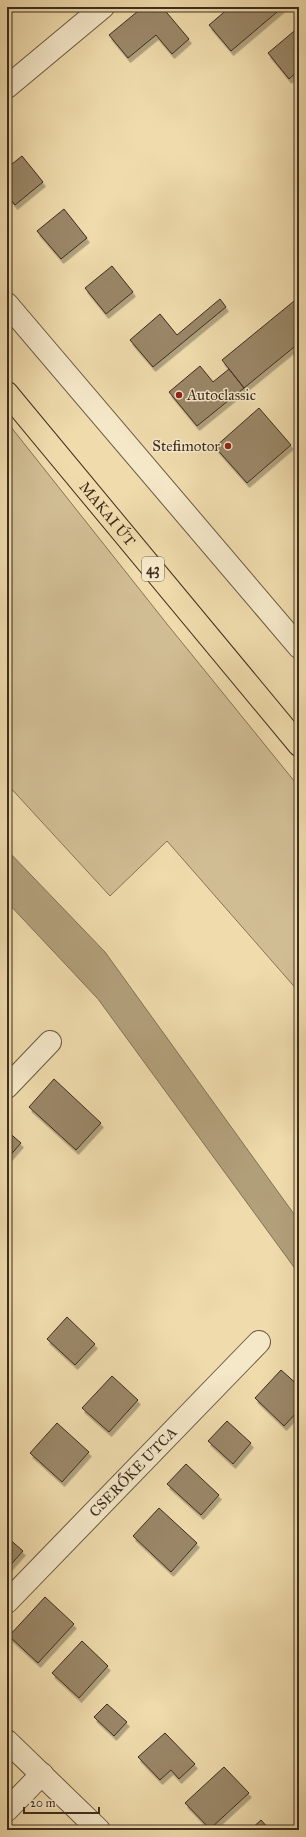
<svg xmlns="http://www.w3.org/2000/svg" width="306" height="1837" font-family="'IM FELL Great Primer',serif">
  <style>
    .green { fill: #d1bd94; stroke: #877458 }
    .water { fill: #b2a07b; stroke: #837255 }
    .building { fill: #9a8767; stroke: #3d2c1d; filter: url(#shadow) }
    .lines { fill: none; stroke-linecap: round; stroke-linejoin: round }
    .minor-casing { stroke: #6a5841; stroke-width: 24 }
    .major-casing { stroke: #3d2c1d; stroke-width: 24 }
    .minor { stroke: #f5e8c9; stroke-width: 22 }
    .major { stroke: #efdbac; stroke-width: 22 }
    .poi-dot { fill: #8f2418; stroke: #f5e8c9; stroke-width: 1.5 }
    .labels { text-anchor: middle; stroke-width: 3; stroke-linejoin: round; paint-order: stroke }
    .shield { fill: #f5e8c9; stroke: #746451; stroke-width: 1 }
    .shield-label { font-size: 14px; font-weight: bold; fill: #3d2c1d }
    .poi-label { font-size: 15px; fill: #3d2c1d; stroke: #f5e8c9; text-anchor: start }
    .street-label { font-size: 15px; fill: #3d2c1d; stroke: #f5e8c9 }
  </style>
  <defs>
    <filter id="shadow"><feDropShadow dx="2.5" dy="4.5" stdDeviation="0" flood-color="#0004"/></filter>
  </defs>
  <rect width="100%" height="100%" fill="#efdbac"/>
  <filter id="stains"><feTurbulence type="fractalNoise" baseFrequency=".005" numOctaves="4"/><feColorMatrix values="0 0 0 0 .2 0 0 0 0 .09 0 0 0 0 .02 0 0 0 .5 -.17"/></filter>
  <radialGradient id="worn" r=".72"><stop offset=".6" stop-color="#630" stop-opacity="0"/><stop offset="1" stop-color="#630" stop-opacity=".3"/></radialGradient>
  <path class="green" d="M 7,422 L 167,624 L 299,787 L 299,992 L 167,841 L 110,896 L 7,784 Z"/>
  <path class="water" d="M 7,850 L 105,952 L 299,1221 L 299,1274 L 98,999 L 7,902 Z"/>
  <path class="building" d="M 143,7 L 162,7 L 189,39 L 172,54 L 156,35 L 128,58 L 109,35 Z
    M 230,7 L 283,7 L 231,51 L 209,25 Z
    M 299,27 L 299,70 L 289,79 L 268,53 Z
    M 22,156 L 43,182 L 15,205 L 7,195 L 7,168 Z
    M 64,209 L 87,238 L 61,259 L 37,231 Z
    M 112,266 L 133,292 L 106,314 L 85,288 Z
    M 299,297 L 299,343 L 244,388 L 222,360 Z
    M 220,299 L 226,307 L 153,367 L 130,340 L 160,314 L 177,335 Z
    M 200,366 L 213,382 L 229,369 L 244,388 L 197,426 L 169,392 Z
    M 259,408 L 291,445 L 247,483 L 215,447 Z
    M 54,1079 L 101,1123 L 76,1150 L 29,1107 Z
    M 7,1131 L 21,1143 L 7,1159 Z
    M 67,1317 L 95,1344 L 75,1365 L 47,1339 Z
    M 281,1370 L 299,1386 L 299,1410 L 284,1426 L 255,1398 Z
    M 112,1376 L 138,1400 L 109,1432 L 82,1408 Z
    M 227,1421 L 251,1443 L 233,1464 L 208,1441 Z
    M 57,1423 L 89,1452 L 62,1482 L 30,1453 Z
    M 186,1464 L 219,1495 L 201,1515 L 167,1484 Z
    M 159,1508 L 197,1543 L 171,1572 L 133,1536 Z
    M 7,1537 L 23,1551 L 7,1569 Z
    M 45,1597 L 74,1624 L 38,1663 L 9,1636 Z
    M 82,1641 L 108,1666 L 79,1698 L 52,1673 Z
    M 107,1704 L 127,1722 L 114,1736 L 94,1717 Z
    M 165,1733 L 195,1764 L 179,1779 L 171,1770 L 160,1780 L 138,1757 Z
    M 224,1767 L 249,1793 L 210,1829 L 185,1803 Z
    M 261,1820 L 270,1830 L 250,1830 Z"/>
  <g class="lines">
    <defs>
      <g id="minor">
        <path d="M 7,87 L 103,7"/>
        <path d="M 7,304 L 299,647"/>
        <path d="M 7,1087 L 50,1042"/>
        <path id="s1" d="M 7,1602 L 259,1342"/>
        <path d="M 7,1741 L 99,1830"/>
        <path d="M 7,1810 L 42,1774"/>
      </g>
      <g id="major">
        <path id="s2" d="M 7,393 L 299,745"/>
      </g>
    </defs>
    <use href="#minor" class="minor-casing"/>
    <use href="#major" class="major-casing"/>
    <use href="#minor" class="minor"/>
    <use href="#major" class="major"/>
  </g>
  <g class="poi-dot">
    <circle cx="179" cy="395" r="4"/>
    <circle cx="228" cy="446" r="4"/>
  </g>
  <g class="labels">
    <rect class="shield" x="142" y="557" width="22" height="24" rx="3"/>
    <g class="shield-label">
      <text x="153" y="574">43</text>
    </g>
    <g class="poi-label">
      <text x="187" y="400">Autoclassic</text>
      <text x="220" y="451" text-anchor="end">Stefimotor</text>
    </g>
    <g class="street-label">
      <text dy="5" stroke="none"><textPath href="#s2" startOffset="157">MAKAI ÚT</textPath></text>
      <text dy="5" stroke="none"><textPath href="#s1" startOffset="181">CSERŐKE UTCA</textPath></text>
    </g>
  </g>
  <rect width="306" height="1837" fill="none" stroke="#efdbac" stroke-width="24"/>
  <rect x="8" y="8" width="290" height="1821" fill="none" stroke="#3d2c1d" stroke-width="2"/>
  <rect x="12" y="12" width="282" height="1813" fill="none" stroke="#3d2c1d"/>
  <path d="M24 1807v6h75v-6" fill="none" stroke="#3d2c1d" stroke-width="2"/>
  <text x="30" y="1807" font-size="12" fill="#3d2c1d" stroke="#f5e8c9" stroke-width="3" paint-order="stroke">20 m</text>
  <rect width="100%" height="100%" filter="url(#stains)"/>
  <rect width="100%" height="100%" fill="url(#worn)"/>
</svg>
